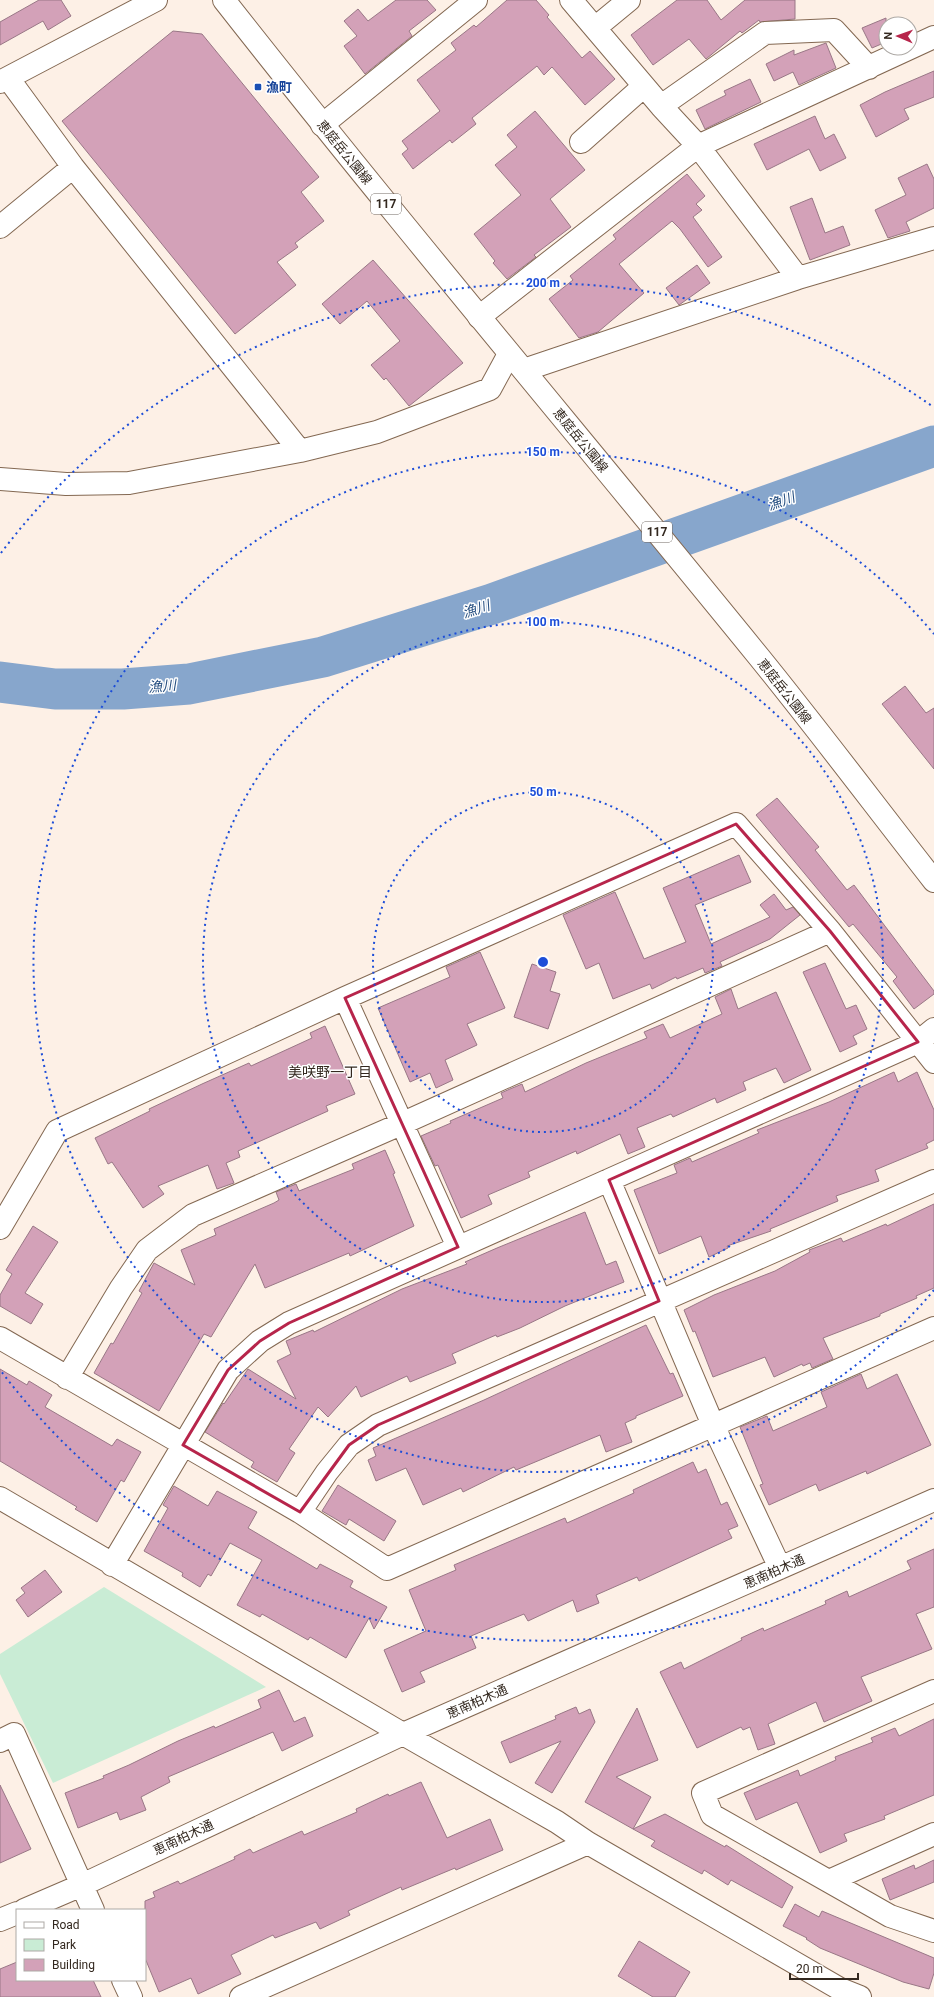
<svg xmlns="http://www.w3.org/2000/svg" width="934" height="1997" font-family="Roboto,'Noto Sans JP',sans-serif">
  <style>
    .green { fill: #c9ecd5 }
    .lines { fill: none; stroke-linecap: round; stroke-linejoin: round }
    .river { stroke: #87a6cc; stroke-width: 41 }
    .building { fill: #d3a1b8; stroke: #997786 }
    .minor-casing { stroke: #836852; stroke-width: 24 }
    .major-casing { stroke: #836852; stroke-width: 24 }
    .minor { stroke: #fff; stroke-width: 22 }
    .major { stroke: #fff; stroke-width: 22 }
    .marked { fill: none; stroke: #b7254b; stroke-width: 3; stroke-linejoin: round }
    .ring { fill: none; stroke: #1d4ed8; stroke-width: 2; stroke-dasharray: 2 4 }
    .transit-dot { fill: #1a4fb4; stroke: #fff; stroke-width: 1.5 }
    .labels { text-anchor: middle; stroke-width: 3; stroke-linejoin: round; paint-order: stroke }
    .shield { fill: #fff; stroke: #706862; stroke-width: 1 }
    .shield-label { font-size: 12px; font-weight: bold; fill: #33281f }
    .transit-label { font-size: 13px; font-weight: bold; fill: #164399; stroke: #fff; text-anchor: start }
    .street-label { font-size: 13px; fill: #33281f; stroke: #fff }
    .water-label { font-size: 14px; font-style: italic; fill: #254e80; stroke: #fff }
    .neighbourhood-label { font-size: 14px; fill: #33281f; stroke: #fff }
    .centre { fill: #1d4ed8; stroke: #fff; stroke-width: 2 }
    .ring-label { font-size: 12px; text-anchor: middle; font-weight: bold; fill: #1d4ed8; stroke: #fff; stroke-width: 3; stroke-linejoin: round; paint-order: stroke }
  </style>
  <rect width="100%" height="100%" fill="#fdf0e6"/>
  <path class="green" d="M 104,1587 L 266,1687 L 53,1783 L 0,1674 L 0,1654 Z"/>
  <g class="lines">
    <path class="river" d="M 0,682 L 55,689 L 123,689 L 189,684 L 323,657 L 492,604 L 934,446"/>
  </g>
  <path class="building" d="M 39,0 L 61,0 L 71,16 L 48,30 L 43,21 L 0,45 L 0,22 Z
    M 396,0 L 427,0 L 436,10 L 409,31 L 412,36 L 365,74 L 344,46 L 357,36 L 344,21 L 358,9 L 368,21 Z
    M 507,0 L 536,0 L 549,15 L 547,17 L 582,58 L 590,51 L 615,79 L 585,105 L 552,67 L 544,75 L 537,66 L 472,118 L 476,124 L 452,143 L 450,140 L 413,169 L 402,154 L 408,149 L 402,141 L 440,111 L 417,80 L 456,50 L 451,43 L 474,25 L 476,27 Z
    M 677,0 L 707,0 L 721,20 L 745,0 L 795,0 L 795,19 L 760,22 L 759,20 L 742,33 L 740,31 L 706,59 L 689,39 L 653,65 L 631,35 Z
    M 886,18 L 886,42 L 872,48 L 862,28 Z
    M 173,31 L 202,34 L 319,177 L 301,192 L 324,221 L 295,243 L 298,247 L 277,262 L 296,285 L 235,334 L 62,121 Z
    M 826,43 L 836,68 L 799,85 L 793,72 L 774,81 L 766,64 L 794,50 L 794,55 Z
    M 934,71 L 934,97 L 904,109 L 909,119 L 876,137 L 860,105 L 885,92 Z
    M 750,79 L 761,102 L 705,129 L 696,110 L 726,95 L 724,91 Z
    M 535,111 L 585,170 L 550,199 L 571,227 L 534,255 L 536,257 L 507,279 L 493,263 L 495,261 L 474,234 L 521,195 L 495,165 L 517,147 L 507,135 Z
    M 815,116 L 825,139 L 834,134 L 846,158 L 820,171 L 809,149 L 767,170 L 754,144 Z
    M 927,164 L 934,179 L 934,208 L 906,222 L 910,231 L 888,238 L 875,210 L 906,195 L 898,178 Z
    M 687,174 L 705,196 L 696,204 L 702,210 L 693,217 L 722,257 L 708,267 L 680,229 L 672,221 L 619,264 L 644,293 L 598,332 L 579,338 L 549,299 L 573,280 L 570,276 L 616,239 L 613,235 Z
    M 812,198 L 825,233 L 843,226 L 850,245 L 810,260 L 790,207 Z
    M 373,260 L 463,363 L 409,406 L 386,378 L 384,380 L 371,365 L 400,341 L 367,301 L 340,324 L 322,304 Z
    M 697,265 L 710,283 L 679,305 L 666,288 Z
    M 905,686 L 926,713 L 934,708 L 934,769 L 882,704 Z
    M 777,798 L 819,847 L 815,850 L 847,890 L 854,885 L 934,991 L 934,994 L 914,1009 L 893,981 L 897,977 L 853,924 L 849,927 L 756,815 Z
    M 739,855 L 751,882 L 695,905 L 711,944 L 770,917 L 760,905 L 774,894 L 786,910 L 793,907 L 800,915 L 770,939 L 720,962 L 722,966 L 705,973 L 703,968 L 677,979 L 676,977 L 652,989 L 650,984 L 613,999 L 599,963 L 586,969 L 563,915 L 615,892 L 644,959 L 686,942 L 663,888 Z
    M 480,952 L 505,1008 L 467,1024 L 477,1045 L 445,1060 L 453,1080 L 436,1088 L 430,1073 L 410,1082 L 378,1008 L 450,977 L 446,967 Z
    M 825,963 L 846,1009 L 856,1005 L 867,1029 L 853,1036 L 857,1044 L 840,1052 L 803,972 Z
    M 532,964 L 556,972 L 550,991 L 560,994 L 548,1029 L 514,1017 Z
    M 731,989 L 738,1009 L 776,992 L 811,1070 L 784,1083 L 776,1068 L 743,1082 L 746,1090 L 717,1103 L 715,1098 L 673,1117 L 671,1114 L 637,1128 L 645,1147 L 628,1154 L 620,1134 L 577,1154 L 576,1151 L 528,1172 L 530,1177 L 488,1195 L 492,1204 L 461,1218 L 438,1165 L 435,1166 L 421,1136 L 451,1123 L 450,1121 L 503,1098 L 501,1093 L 510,1089 L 522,1084 L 525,1092 L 586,1063 L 647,1038 L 644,1032 L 663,1024 L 670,1038 L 722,1014 L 715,997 Z
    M 325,1026 L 355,1094 L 326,1106 L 328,1111 L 238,1151 L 240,1157 L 226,1163 L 234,1183 L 217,1189 L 208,1165 L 158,1186 L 164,1194 L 143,1208 L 112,1162 L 108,1164 L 95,1138 L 150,1111 L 149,1109 L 202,1084 L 249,1063 L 251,1066 L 312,1038 L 310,1033 Z
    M 894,1072 L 898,1082 L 917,1072 L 934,1110 L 934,1140 L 926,1144 L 928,1148 L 875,1170 L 879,1181 L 836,1196 L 838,1201 L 770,1229 L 771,1231 L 727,1246 L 728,1248 L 709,1257 L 701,1236 L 659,1254 L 634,1190 L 677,1173 L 674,1165 L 690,1158 L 692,1162 L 759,1133 L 757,1130 L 829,1102 Z
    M 385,1150 L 395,1173 L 393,1174 L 414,1226 L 350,1256 L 349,1253 L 265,1288 L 255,1264 L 211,1337 L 204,1334 L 159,1411 L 94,1373 L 111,1343 L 113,1344 L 142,1293 L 139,1291 L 154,1263 L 195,1285 L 181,1250 L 216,1235 L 214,1229 L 274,1203 L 279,1200 L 276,1192 L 296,1184 L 299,1191 L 354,1169 L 352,1164 Z
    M 934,1204 L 934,1288 L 916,1296 L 917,1298 L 880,1314 L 880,1316 L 823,1338 L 833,1359 L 812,1368 L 810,1363 L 803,1366 L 802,1364 L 774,1377 L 765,1357 L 713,1377 L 695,1331 L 693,1332 L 684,1310 L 714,1295 L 775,1271 L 810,1252 L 809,1250 L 841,1238 L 843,1242 L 886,1224 L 887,1226 Z
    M 585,1212 L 606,1265 L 616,1261 L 624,1282 L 565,1306 L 520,1328 L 497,1337 L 496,1335 L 452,1354 L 456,1363 L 410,1382 L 407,1376 L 361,1397 L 356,1386 L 328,1417 L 318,1407 L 289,1449 L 295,1453 L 277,1482 L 251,1467 L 254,1462 L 205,1432 L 223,1403 L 224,1404 L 248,1369 L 296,1399 L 277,1361 L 291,1354 L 286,1341 L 313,1330 L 314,1332 L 402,1289 L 467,1264 L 465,1262 L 497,1248 Z
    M 33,1226 L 58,1242 L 25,1293 L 43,1304 L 31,1324 L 0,1306 L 0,1295 L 12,1274 L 6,1270 Z
    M 646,1325 L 670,1374 L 673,1373 L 683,1396 L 636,1416 L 636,1418 L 625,1423 L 632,1442 L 606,1452 L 600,1435 L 516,1470 L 514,1467 L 463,1492 L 461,1488 L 423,1505 L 406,1468 L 376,1481 L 368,1460 L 376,1456 L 373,1448 L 484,1400 Z
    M 0,1369 L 27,1385 L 29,1381 L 52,1395 L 45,1407 L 112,1446 L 117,1439 L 141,1452 L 124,1482 L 121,1480 L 97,1522 L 75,1509 L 77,1507 L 0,1461 Z
    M 861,1374 L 867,1389 L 897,1374 L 931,1445 L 867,1474 L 866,1471 L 819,1491 L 816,1484 L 769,1505 L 760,1485 L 763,1484 L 740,1427 L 767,1416 L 773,1431 L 827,1407 L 821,1392 Z
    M 693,1462 L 698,1473 L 706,1469 L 721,1505 L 727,1502 L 738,1526 L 728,1530 L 732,1538 L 639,1581 L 637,1577 L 596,1595 L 599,1603 L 577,1612 L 573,1600 L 528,1621 L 524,1614 L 471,1636 L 476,1648 L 420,1672 L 425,1682 L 402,1692 L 384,1650 L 426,1631 L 409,1590 L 456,1570 L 454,1565 L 473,1557 L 565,1518 L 567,1523 L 634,1493 L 633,1490 Z
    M 338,1485 L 396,1521 L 384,1541 L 349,1519 L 346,1525 L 322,1511 Z
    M 174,1486 L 208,1506 L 217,1491 L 257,1512 L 248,1528 L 317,1569 L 320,1564 L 353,1581 L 350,1587 L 387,1607 L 374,1629 L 369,1618 L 346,1658 L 310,1637 L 308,1640 L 262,1614 L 260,1617 L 237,1605 L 262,1560 L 230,1543 L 211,1576 L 208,1574 L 200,1587 L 182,1576 L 183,1573 L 144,1551 L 168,1508 L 163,1505 Z
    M 934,1549 L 934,1607 L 916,1614 L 932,1649 L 861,1677 L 872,1701 L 824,1722 L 816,1702 L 768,1724 L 775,1744 L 758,1750 L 750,1727 L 743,1730 L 741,1727 L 697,1748 L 660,1672 L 681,1662 L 684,1669 L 742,1640 L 741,1638 L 763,1628 L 764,1631 L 826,1604 L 825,1601 L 847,1591 L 849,1597 L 911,1569 L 907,1561 Z
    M 45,1570 L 62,1592 L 28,1617 L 16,1600 L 25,1593 L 21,1588 Z
    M 279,1690 L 294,1722 L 305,1717 L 313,1736 L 282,1751 L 273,1732 L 168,1777 L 170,1782 L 141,1797 L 146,1810 L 120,1820 L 117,1812 L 78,1828 L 65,1793 L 104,1778 L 103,1776 L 129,1765 L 178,1741 L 214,1726 L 215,1728 L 261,1708 L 258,1700 Z
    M 576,1707 L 579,1714 L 590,1709 L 595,1722 L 552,1793 L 535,1783 L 561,1741 L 510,1763 L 501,1742 L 556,1719 L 555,1716 Z
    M 637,1708 L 658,1760 L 616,1777 L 651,1797 L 633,1829 L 585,1802 Z
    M 934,1719 L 934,1795 L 884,1816 L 885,1819 L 844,1834 L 847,1841 L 820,1853 L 797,1802 L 756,1820 L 744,1793 L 798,1770 L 800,1776 L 836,1760 L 835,1757 L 873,1742 L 871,1738 L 895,1728 L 899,1736 Z
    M 421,1782 L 447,1838 L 490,1819 L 503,1850 L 456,1870 L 455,1868 L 402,1890 L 401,1887 L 348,1911 L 350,1915 L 320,1929 L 316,1922 L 275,1938 L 273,1935 L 231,1955 L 241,1974 L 198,1994 L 191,1978 L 159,1992 L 145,1958 L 145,1901 L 155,1897 L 153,1892 L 178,1881 L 180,1884 L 235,1859 L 234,1857 L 250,1849 L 253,1853 L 302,1831 L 304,1835 L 357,1812 L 356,1809 L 388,1794 L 389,1796 Z
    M 0,1785 L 31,1849 L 0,1863 Z
    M 665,1814 L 725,1847 L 726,1845 L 793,1887 L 782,1908 L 731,1880 L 728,1885 L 704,1870 L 702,1874 L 651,1846 L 655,1841 L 633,1829 Z
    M 934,1860 L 934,1882 L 890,1900 L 882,1879 L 914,1865 L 915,1869 Z
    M 795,1904 L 819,1917 L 822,1911 L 934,1958 L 934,1973 L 929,1989 L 903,1982 L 820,1948 L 806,1939 L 807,1938 L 783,1926 Z
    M 639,1941 L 690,1972 L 675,1997 L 653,1997 L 618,1976 Z
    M 17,1962 L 17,1980 L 93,1980 L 101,1997 L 0,1997 L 0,1969 Z"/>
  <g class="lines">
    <defs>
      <path id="minor" d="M 571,0 L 661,106 L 698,146 L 798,278
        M 595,28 L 629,0
        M 8,78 L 73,167 L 300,451
        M 0,82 L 156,0
        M 661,106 L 765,33 L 834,30 L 869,68
        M 322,125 L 476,0
        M 581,142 L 644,86
        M 0,227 L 73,167
        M 479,317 L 698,146 L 934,37
        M 524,370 L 798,278 L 934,238
        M 0,479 L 66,484 L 129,483 L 300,451 L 377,432 L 490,389 L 509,354
        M 345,998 L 458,1247
        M 609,1180 L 713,1425 L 780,1568
        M 0,1228 L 57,1131 L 345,998 L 736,824 L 830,931 L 934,1062
        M 0,1338 L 300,1512 L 387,1569 L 934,1328
        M 67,1378 L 121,1288 L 147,1250 L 193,1215 L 401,1124 L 830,931
        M 0,1498 L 403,1734 L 557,1822 L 588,1843 L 840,1989 L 860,1997
        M 300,1512 L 327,1472 L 349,1445 L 378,1425 L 934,1181
        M 112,1565 L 228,1370 L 260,1341 L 289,1323 L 918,1042 L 934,1029
        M 934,1691 L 703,1793 L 712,1815 L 890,1916 L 934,1931
        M 0,1741 L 14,1734 L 93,1910
        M 829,1881 L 934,1834
        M 24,1910 L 82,1885 L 403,1734 L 934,1500
        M 0,1920 L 17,1913
        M 123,1980 L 131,1997
        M 241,1997 L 588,1843"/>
      <path id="major" d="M 224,0 C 399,223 581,438 759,657 C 819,731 876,807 934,881"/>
    </defs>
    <use href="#minor" class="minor-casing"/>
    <use href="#major" class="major-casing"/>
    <use href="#minor" class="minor"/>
    <use href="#major" class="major"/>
  </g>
  <path class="marked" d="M 736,824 L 830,931 L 918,1042 L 609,1180 L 659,1301 L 378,1425 L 349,1445 L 300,1512 L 183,1445 L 228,1370 L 260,1341 L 289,1323 L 458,1247 L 345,998 Z"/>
  <g class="ring">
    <circle cx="543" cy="962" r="170"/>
    <circle cx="543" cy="962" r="340"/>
    <path d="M934 1290A510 510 0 1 1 934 634"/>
    <path d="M932 1518A679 679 0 0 1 1 1371M1 553A679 679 0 0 1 932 406"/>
  </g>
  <rect class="transit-dot" x="254" y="83" width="8" height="8" rx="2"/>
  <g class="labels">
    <g class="shield">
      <rect x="371" y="194" width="30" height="20" rx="3"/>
      <rect x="642" y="522" width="30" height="20" rx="3"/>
    </g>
    <g class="shield-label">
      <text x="386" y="208">117</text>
      <text x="657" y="536">117</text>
    </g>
    <g class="transit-label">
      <text x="266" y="92">漁町</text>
    </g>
    <g class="street-label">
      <text transform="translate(345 152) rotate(51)" y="5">恵庭岳公園線</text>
      <text transform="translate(581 440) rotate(51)" y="5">恵庭岳公園線</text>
      <text transform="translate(785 691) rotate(52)" y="5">恵庭岳公園線</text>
      <text transform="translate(774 1571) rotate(-24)" y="5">恵南柏木通</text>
      <text transform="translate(477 1701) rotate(-24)" y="5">恵南柏木通</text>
      <text transform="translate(183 1837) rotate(-25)" y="5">恵南柏木通</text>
    </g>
    <g class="water-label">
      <text transform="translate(781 501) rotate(-20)" y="5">漁川</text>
      <text transform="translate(476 609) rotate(-18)" y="5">漁川</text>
      <text transform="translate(162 686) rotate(-5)" y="5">漁川</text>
    </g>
    <g class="neighbourhood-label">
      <text x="330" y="1077">美咲野一丁目</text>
    </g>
  </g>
  <circle cx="543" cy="962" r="6" class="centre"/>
  <g class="ring-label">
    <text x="543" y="287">200 m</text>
    <text x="543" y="456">150 m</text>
    <text x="543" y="626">100 m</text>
    <text x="543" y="796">50 m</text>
  </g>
  <rect x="16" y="1909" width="130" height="72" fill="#ffffff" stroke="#ada9a5"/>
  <rect x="24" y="1922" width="20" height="6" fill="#ffffff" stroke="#ada9a5"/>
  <text x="52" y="1929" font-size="12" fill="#33281f">Road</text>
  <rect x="24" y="1939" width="20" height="12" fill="#c9ecd5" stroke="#ada9a5"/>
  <text x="52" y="1949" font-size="12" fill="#33281f">Park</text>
  <rect x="24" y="1959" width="20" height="12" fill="#d3a1b8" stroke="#ada9a5"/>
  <text x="52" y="1969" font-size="12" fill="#33281f">Building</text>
  <g transform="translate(898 36) rotate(272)"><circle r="19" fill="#ffffff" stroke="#ada9a5"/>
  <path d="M0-3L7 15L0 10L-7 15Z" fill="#b7254b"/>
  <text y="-6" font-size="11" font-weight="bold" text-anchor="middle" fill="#33281f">N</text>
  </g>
  <path d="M790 1973v6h68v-6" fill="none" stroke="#33281f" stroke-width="2"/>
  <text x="796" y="1973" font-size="12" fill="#33281f" stroke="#ffffff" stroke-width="3" paint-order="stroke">20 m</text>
</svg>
